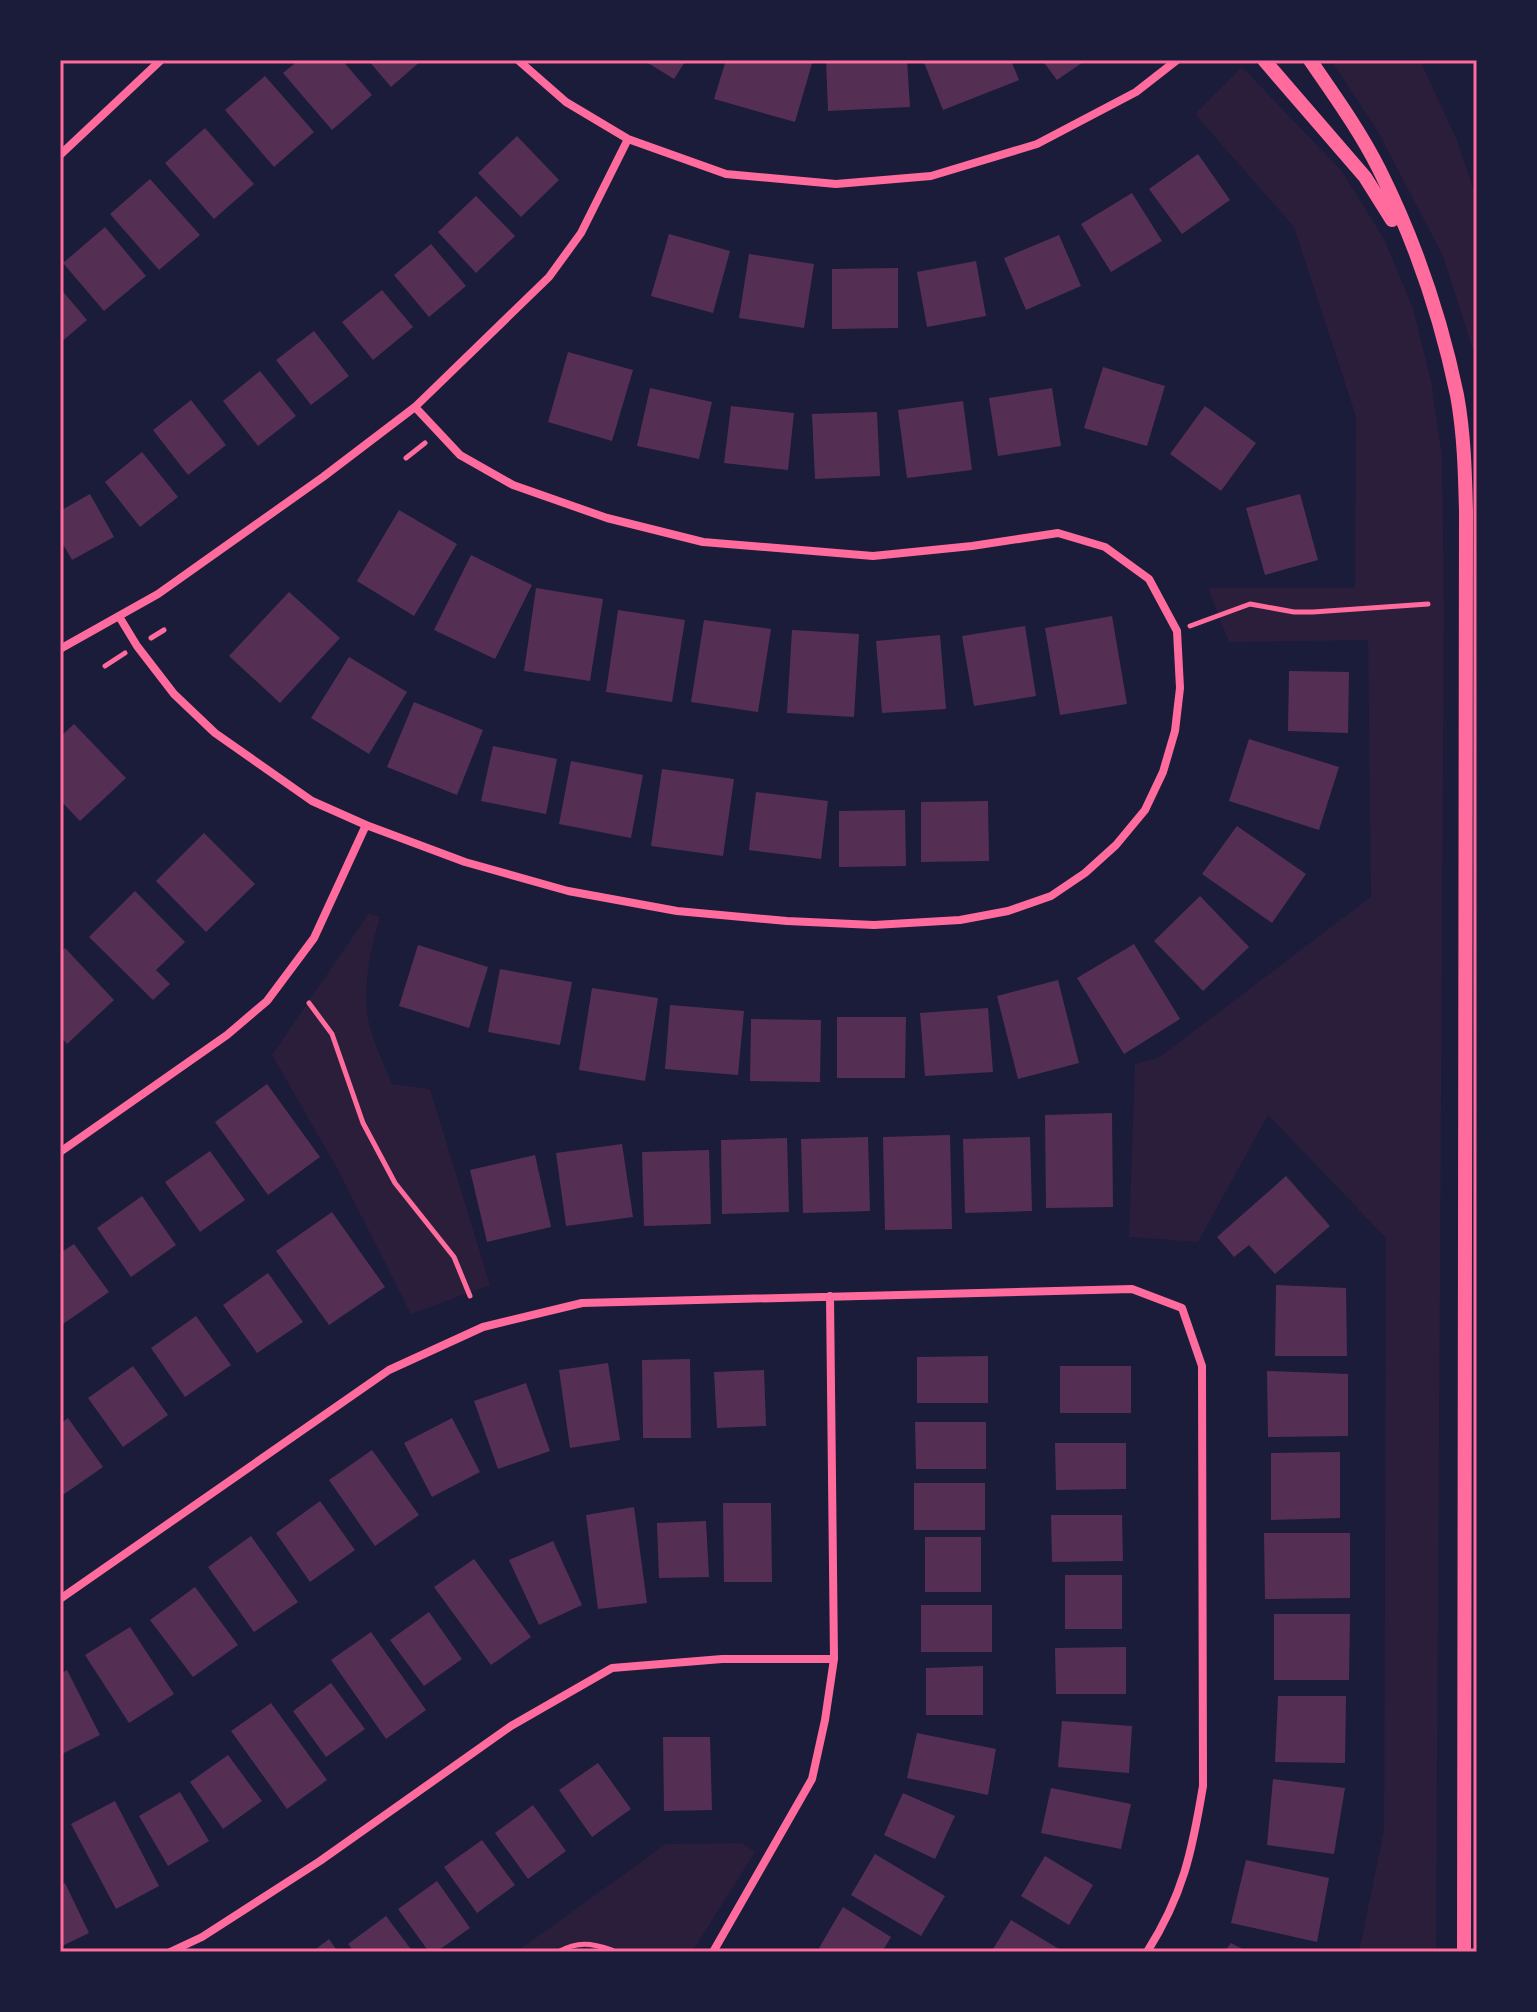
<svg xmlns="http://www.w3.org/2000/svg" width="1537" height="2012" font-family="'Asap Condensed',sans-serif">
  <style>
    .green { fill: #2a1e3b }
    .building { fill: #542f53 }
    .lines { fill: none; stroke-linecap: round; stroke-linejoin: round }
    .path { stroke: #ff6b9d; stroke-width: 5 }
    .minor { stroke: #ff6b9d; stroke-width: 8 }
    .tertiary { stroke: #ff6b9d; stroke-width: 14 }
    .neatline { fill: none; stroke: #ff6b9d; stroke-width: 3 }
  </style>
  <rect width="100%" height="100%" fill="#1b1b3a"/>
  <path class="green" d="M 1331,60 L 1420,60 L 1456,138 L 1477,199 L 1477,362 L 1443,256 L 1377,130 Z
    M 1242,67 L 1341,170 L 1384,239 L 1413,308 L 1431,381 L 1442,456 L 1444,606 L 1436,1952 L 1359,1952 L 1384,1830 L 1386,1238 L 1268,1115 L 1198,1242 L 1129,1237 L 1135,1064 L 1158,1058 L 1371,897 L 1368,640 L 1229,642 L 1208,588 L 1355,588 L 1356,417 L 1294,227 L 1195,114 Z
    M 369,913 L 380,917 C 371,947 364,980 367,1012 C 370,1037 383,1061 392,1084 L 430,1089 L 490,1285 L 411,1314 L 338,1170 L 272,1055 Z
    M 742,1843 L 755,1852 L 692,1952 L 516,1952 L 666,1844 Z"/>
  <path class="building" d="M 299,60 L 342,60 L 372,95 L 332,130 L 283,73 Z
    M 368,60 L 422,60 L 391,87 Z
    M 643,60 L 686,60 L 674,79 Z
    M 726,60 L 813,60 L 795,122 L 714,99 Z
    M 826,60 L 907,60 L 910,107 L 828,111 Z
    M 923,60 L 1011,60 L 1019,80 L 943,110 Z
    M 1042,60 L 1086,60 L 1057,80 Z
    M 265,76 L 314,132 L 274,167 L 225,110 Z
    M 205,128 L 254,184 L 214,219 L 165,163 Z
    M 517,136 L 559,180 L 521,217 L 478,173 Z
    M 1198,154 L 1230,200 L 1182,234 L 1149,189 Z
    M 150,179 L 200,235 L 159,270 L 110,214 Z
    M 1132,193 L 1162,241 L 1111,272 L 1081,224 Z
    M 476,196 L 515,236 L 476,273 L 438,232 Z
    M 105,227 L 146,276 L 104,311 L 63,263 Z
    M 669,234 L 730,251 L 713,313 L 651,296 Z
    M 1059,235 L 1081,286 L 1026,310 L 1004,258 Z
    M 431,244 L 466,286 L 429,317 L 394,275 Z
    M 749,254 L 814,264 L 804,328 L 739,318 Z
    M 976,261 L 986,316 L 927,327 L 917,272 Z
    M 898,268 L 898,328 L 832,329 L 832,269 Z
    M 60,288 L 87,320 L 60,343 Z
    M 382,290 L 413,327 L 373,360 L 342,322 Z
    M 314,331 L 349,376 L 311,405 L 276,360 Z
    M 568,352 L 633,370 L 612,441 L 548,422 Z
    M 1103,367 L 1165,386 L 1147,446 L 1084,428 Z
    M 260,371 L 296,416 L 258,446 L 223,401 Z
    M 650,388 L 712,402 L 699,459 L 637,446 Z
    M 1052,388 L 1061,446 L 998,456 L 989,398 Z
    M 191,400 L 226,445 L 188,475 L 153,430 Z
    M 963,401 L 972,470 L 907,478 L 898,410 Z
    M 731,406 L 794,413 L 788,470 L 724,463 Z
    M 1205,406 L 1256,443 L 1221,491 L 1170,454 Z
    M 877,412 L 880,476 L 815,479 L 812,414 Z
    M 142,452 L 178,497 L 140,527 L 105,482 Z
    M 90,494 L 114,537 L 72,560 L 60,539 L 60,511 Z
    M 1300,494 L 1318,560 L 1265,575 L 1246,508 Z
    M 399,510 L 457,544 L 414,616 L 357,581 Z
    M 471,555 L 532,585 L 495,659 L 434,630 Z
    M 536,588 L 603,599 L 590,681 L 524,671 Z
    M 289,592 L 340,638 L 280,703 L 229,656 Z
    M 618,610 L 685,620 L 672,702 L 606,692 Z
    M 1112,616 L 1127,704 L 1060,715 L 1045,628 Z
    M 704,620 L 771,629 L 758,712 L 691,702 Z
    M 1025,626 L 1036,696 L 974,706 L 962,636 Z
    M 792,630 L 859,634 L 854,717 L 787,713 Z
    M 940,635 L 946,709 L 882,713 L 876,641 Z
    M 349,657 L 407,692 L 369,754 L 311,718 Z
    M 1289,671 L 1349,672 L 1348,733 L 1288,731 Z
    M 414,702 L 483,730 L 457,795 L 387,767 Z
    M 74,724 L 126,778 L 80,821 L 60,800 L 60,737 Z
    M 1249,739 L 1339,767 L 1319,830 L 1229,801 Z
    M 493,746 L 557,759 L 546,814 L 481,801 Z
    M 571,761 L 643,775 L 631,838 L 559,824 Z
    M 662,769 L 734,779 L 723,856 L 651,846 Z
    M 756,792 L 828,801 L 821,859 L 749,850 Z
    M 988,801 L 989,861 L 921,862 L 921,802 Z
    M 905,810 L 906,866 L 839,867 L 839,811 Z
    M 1237,826 L 1306,874 L 1272,923 L 1202,874 Z
    M 204,833 L 255,884 L 206,932 L 156,881 Z
    M 135,891 L 185,942 L 156,970 L 170,984 L 153,1000 L 89,937 Z
    M 1200,896 L 1249,947 L 1203,991 L 1154,941 Z
    M 1134,944 L 1180,1019 L 1124,1054 L 1077,978 Z
    M 418,945 L 488,967 L 469,1028 L 399,1006 Z
    M 65,948 L 114,1000 L 67,1044 L 60,1036 L 60,953 Z
    M 500,969 L 572,982 L 560,1045 L 488,1032 Z
    M 1058,980 L 1079,1063 L 1018,1079 L 997,996 Z
    M 592,988 L 658,998 L 645,1081 L 579,1070 Z
    M 670,1005 L 744,1011 L 738,1075 L 665,1069 Z
    M 988,1008 L 993,1072 L 925,1076 L 920,1013 Z
    M 837,1017 L 906,1017 L 905,1078 L 837,1078 Z
    M 751,1019 L 821,1020 L 820,1082 L 750,1081 Z
    M 267,1084 L 320,1157 L 268,1195 L 215,1122 Z
    M 1112,1113 L 1113,1207 L 1046,1208 L 1045,1115 Z
    M 950,1135 L 952,1229 L 885,1230 L 883,1137 Z
    M 868,1137 L 870,1211 L 803,1213 L 801,1139 Z
    M 1030,1137 L 1032,1211 L 965,1213 L 963,1139 Z
    M 787,1138 L 789,1212 L 722,1214 L 721,1140 Z
    M 622,1144 L 633,1217 L 566,1226 L 556,1153 Z
    M 709,1150 L 711,1224 L 644,1226 L 642,1152 Z
    M 210,1151 L 245,1200 L 200,1232 L 165,1182 Z
    M 535,1155 L 551,1227 L 487,1242 L 470,1170 Z
    M 1286,1176 L 1330,1226 L 1275,1274 L 1249,1245 L 1234,1257 L 1217,1237 Z
    M 142,1196 L 176,1245 L 131,1277 L 97,1228 Z
    M 332,1212 L 385,1287 L 329,1325 L 276,1251 Z
    M 74,1244 L 109,1292 L 63,1324 L 60,1319 L 60,1253 Z
    M 268,1273 L 303,1322 L 257,1353 L 223,1305 Z
    M 1276,1285 L 1346,1288 L 1347,1356 L 1275,1356 Z
    M 196,1316 L 231,1365 L 185,1397 L 151,1348 Z
    M 988,1356 L 988,1403 L 917,1403 L 917,1357 Z
    M 690,1359 L 691,1438 L 643,1438 L 642,1360 Z
    M 608,1363 L 620,1440 L 570,1448 L 559,1370 Z
    M 133,1366 L 168,1415 L 123,1447 L 88,1398 Z
    M 1060,1366 L 1131,1366 L 1131,1413 L 1060,1413 Z
    M 764,1370 L 766,1426 L 717,1428 L 714,1372 Z
    M 1267,1371 L 1348,1374 L 1348,1436 L 1268,1437 Z
    M 526,1383 L 550,1451 L 498,1469 L 474,1401 Z
    M 68,1418 L 103,1467 L 60,1497 L 60,1424 Z
    M 452,1418 L 480,1472 L 432,1497 L 404,1443 Z
    M 915,1422 L 986,1422 L 986,1469 L 916,1469 Z
    M 1055,1443 L 1126,1443 L 1126,1489 L 1056,1490 Z
    M 372,1450 L 419,1515 L 375,1546 L 329,1480 Z
    M 1340,1452 L 1340,1518 L 1271,1520 L 1271,1453 Z
    M 914,1483 L 985,1483 L 985,1530 L 914,1530 Z
    M 320,1501 L 355,1550 L 310,1582 L 276,1533 Z
    M 723,1503 L 771,1503 L 772,1582 L 724,1582 Z
    M 634,1507 L 647,1603 L 598,1609 L 586,1515 Z
    M 1051,1515 L 1122,1515 L 1123,1561 L 1052,1562 Z
    M 706,1521 L 709,1577 L 659,1578 L 657,1523 Z
    M 1264,1533 L 1350,1533 L 1350,1598 L 1265,1599 Z
    M 251,1536 L 298,1602 L 254,1632 L 208,1567 Z
    M 925,1537 L 981,1537 L 981,1592 L 925,1592 Z
    M 553,1541 L 582,1605 L 539,1625 L 509,1560 Z
    M 474,1559 L 531,1637 L 491,1665 L 434,1587 Z
    M 1065,1575 L 1122,1575 L 1122,1629 L 1065,1629 Z
    M 195,1587 L 238,1645 L 193,1677 L 150,1620 Z
    M 921,1605 L 992,1605 L 992,1652 L 921,1652 Z
    M 429,1612 L 462,1659 L 424,1686 L 390,1640 Z
    M 1274,1614 L 1350,1614 L 1349,1680 L 1274,1680 Z
    M 130,1627 L 174,1694 L 129,1723 L 85,1655 Z
    M 371,1632 L 426,1710 L 386,1739 L 331,1660 Z
    M 1126,1647 L 1126,1694 L 1056,1694 L 1055,1648 Z
    M 983,1666 L 983,1715 L 926,1715 L 926,1668 Z
    M 67,1670 L 100,1735 L 60,1755 L 60,1674 Z
    M 331,1683 L 365,1729 L 326,1757 L 293,1711 Z
    M 1278,1696 L 1346,1696 L 1345,1763 L 1275,1762 Z
    M 271,1703 L 327,1780 L 287,1809 L 231,1731 Z
    M 1062,1721 L 1132,1726 L 1129,1773 L 1058,1767 Z
    M 917,1733 L 996,1749 L 988,1795 L 907,1778 Z
    M 663,1737 L 710,1737 L 712,1810 L 664,1811 Z
    M 228,1755 L 262,1801 L 223,1829 L 190,1782 Z
    M 598,1763 L 631,1809 L 592,1837 L 559,1790 Z
    M 1273,1779 L 1345,1788 L 1334,1854 L 1267,1845 Z
    M 1051,1788 L 1131,1804 L 1121,1849 L 1041,1833 Z
    M 180,1792 L 209,1841 L 168,1866 L 139,1816 Z
    M 903,1793 L 955,1816 L 935,1859 L 884,1835 Z
    M 115,1801 L 159,1886 L 116,1909 L 71,1824 Z
    M 533,1805 L 566,1851 L 528,1879 L 495,1833 Z
    M 482,1840 L 515,1885 L 477,1913 L 444,1867 Z
    M 875,1854 L 945,1896 L 921,1936 L 851,1895 Z
    M 1045,1856 L 1093,1885 L 1069,1925 L 1021,1896 Z
    M 1246,1860 L 1329,1878 L 1317,1942 L 1231,1923 Z
    M 437,1881 L 470,1928 L 436,1952 L 429,1952 L 398,1909 Z
    M 65,1883 L 89,1933 L 60,1947 L 60,1886 Z
    M 843,1907 L 891,1937 L 882,1952 L 826,1952 L 819,1948 Z
    M 386,1916 L 413,1952 L 354,1952 L 348,1944 Z
    M 1011,1920 L 1059,1949 L 1058,1952 L 991,1952 Z
    M 329,1939 L 338,1952 L 312,1952 Z
    M 1231,1943 L 1248,1952 L 1224,1952 Z"/>
  <g class="lines">
    <path class="path" d="M 406,458 L 425,443
      M 1190,626 L 1250,604 L 1294,612 L 1313,612 L 1428,604
      M 151,638 L 164,630
      M 105,666 L 125,653
      M 309,1003 L 332,1034 L 363,1123 L 395,1183 L 454,1257 L 470,1296
      M 558,1952 C 578,1941 591,1943 612,1950"/>
    <path class="minor" d="M 518,60 L 566,102 L 628,139 L 726,174 L 836,184 L 931,176 L 1037,144 L 1136,92 L 1177,60
      M 60,155 L 161,60
      M 120,618 L 137,646 L 174,694 L 215,733 L 312,801 L 366,825 L 465,862 L 568,891 L 677,911 L 787,921 L 874,925 L 960,920 L 1008,911 L 1051,896 L 1085,873 L 1116,845 L 1145,810 L 1163,772 L 1175,731 L 1180,688 L 1177,631 L 1149,579 L 1105,547 L 1058,533 L 972,546 L 873,556 L 703,542 L 607,518 L 513,485 L 460,455 L 415,407
      M 60,649 L 158,594 L 323,477 L 415,407 L 549,277 L 581,233 L 628,139
      M 60,1152 L 227,1035 L 267,1001 L 314,938 L 366,825
      M 60,1599 L 389,1370 L 483,1327 L 582,1303 L 1132,1289 L 1182,1308 L 1202,1366 L 1203,1786 C 1192,1852 1183,1895 1147,1952
      M 170,1952 L 202,1937 L 320,1861 L 511,1726 L 612,1668 L 722,1659 L 834,1659
      M 713,1952 L 812,1779 L 825,1720 L 834,1659 L 830,1296"/>
    <path class="tertiary" d="M 1264,60 L 1365,177 L 1392,220
      M 1310,60 C 1334,95 1360,131 1379,169 C 1414,239 1441,318 1457,395 C 1464,433 1465,472 1466,511 L 1464,1952"/>
  </g>
  <rect width="1537" height="2012" fill="none" stroke="#1b1b3a" stroke-width="124"/>
  <rect x="62" y="62" width="1413" height="1888" class="neatline"/>
</svg>
